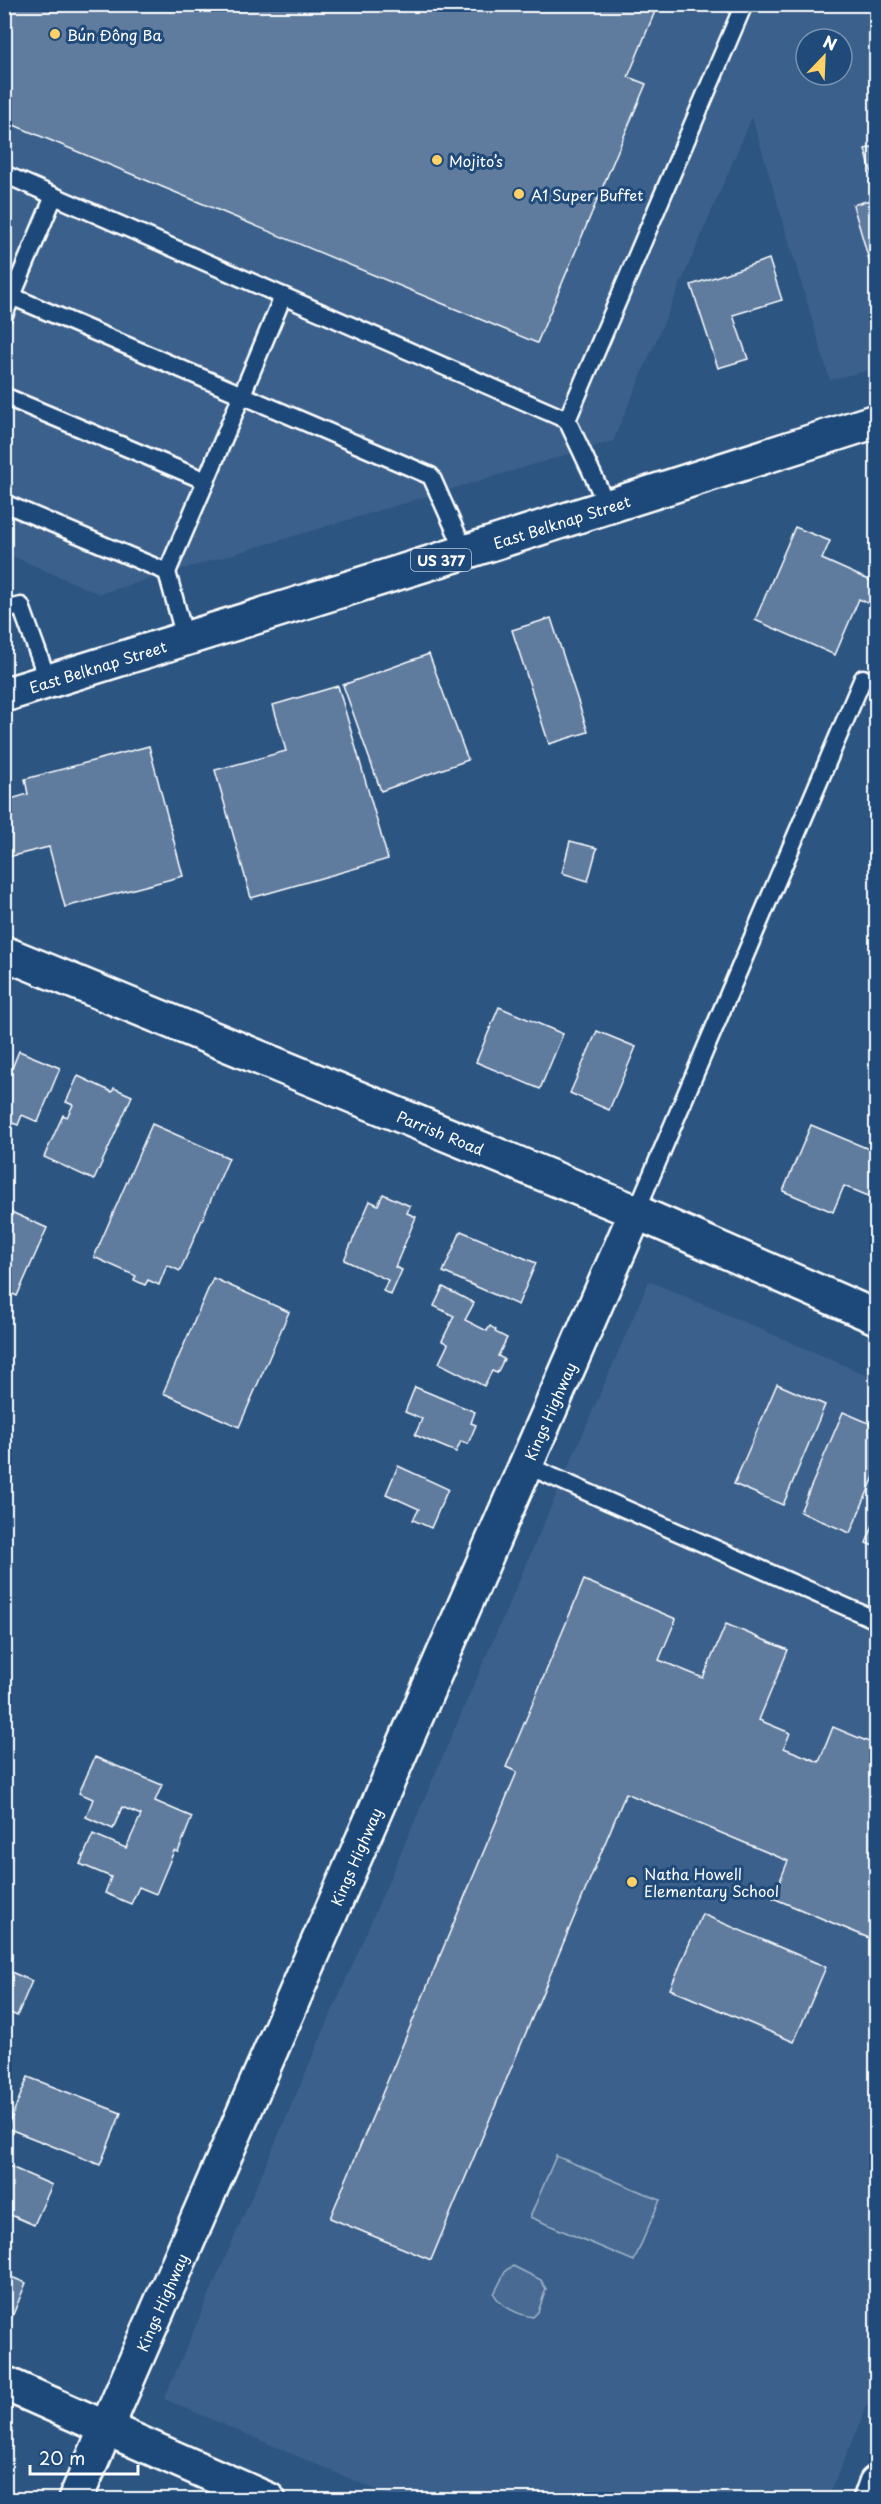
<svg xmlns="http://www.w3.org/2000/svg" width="881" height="2504" font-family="'Playpen Sans',sans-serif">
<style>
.built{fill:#3b618b;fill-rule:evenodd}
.green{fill:#486b92;stroke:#a4b5c8;stroke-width:1.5}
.building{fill:#5e7c9f;stroke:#fff;stroke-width:1.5}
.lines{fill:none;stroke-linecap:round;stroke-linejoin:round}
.service-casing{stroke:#fff;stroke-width:21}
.minor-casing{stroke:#fff;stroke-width:38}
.primary-casing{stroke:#fff;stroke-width:38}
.service{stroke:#1f4a7a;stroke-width:16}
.minor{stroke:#1f4a7a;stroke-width:33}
.primary{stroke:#1f4a7a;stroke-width:33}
.poi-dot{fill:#ffd166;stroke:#1f4a7a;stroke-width:2}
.labels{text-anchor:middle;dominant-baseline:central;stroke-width:6;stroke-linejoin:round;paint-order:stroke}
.shield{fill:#1f4a7a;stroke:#bcc9d7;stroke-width:1.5}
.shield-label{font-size:14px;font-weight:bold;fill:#fff}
.poi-label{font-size:15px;fill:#fff;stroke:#1f4a7a;text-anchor:start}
.street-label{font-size:15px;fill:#fff;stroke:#1f4a7a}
</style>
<rect width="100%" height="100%" fill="#2c5582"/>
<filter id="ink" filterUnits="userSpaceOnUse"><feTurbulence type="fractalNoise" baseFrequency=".0167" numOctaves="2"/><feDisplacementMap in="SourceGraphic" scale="12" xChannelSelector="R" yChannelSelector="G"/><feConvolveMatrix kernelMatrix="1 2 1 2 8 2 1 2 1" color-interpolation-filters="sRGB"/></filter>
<g filter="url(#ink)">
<g class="built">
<path d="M5,5H876V368L830,380L752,117L613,441L99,594L5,553ZM806,39H842V75H806Z"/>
<polygon points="649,1281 876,1379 876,2385 827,2499 397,2499 164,2399"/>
</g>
<g class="green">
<polygon points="556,2156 660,2200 634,2261 530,2217"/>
<path d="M513,2266L541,2280L546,2289L538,2312L533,2317C519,2315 501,2307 494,2294L506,2270Z"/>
</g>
<g class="building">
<polygon points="4,4 658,4 628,77 646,84 537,343 4,121"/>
<polygon points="876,146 876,189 865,149"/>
<polygon points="876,198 876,284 853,205"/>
<polygon points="769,259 782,300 733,315 748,359 718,368 691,285"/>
<polygon points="795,527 830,541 822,559 871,581 876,567 876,607 859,599 835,655 755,620"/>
<polygon points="551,618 588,732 549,744 512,630"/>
<polygon points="429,654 468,760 381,791 343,685"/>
<polygon points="338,686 388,859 251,898 215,770 286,751 273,705"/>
<polygon points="149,746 183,876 65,907 49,847 4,858 4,801 28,794 25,779"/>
<polygon points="570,841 597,848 588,881 562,873"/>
<polygon points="499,1007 563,1034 540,1089 476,1062"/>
<polygon points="597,1031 636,1047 609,1110 570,1093"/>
<polygon points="19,1051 60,1068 38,1122 22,1115 18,1125 4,1120 8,1109 4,1108 4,1088"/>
<polygon points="78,1076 112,1092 114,1088 132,1096 94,1180 44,1157 63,1115 67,1117 73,1105 66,1102"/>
<polygon points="152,1124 229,1158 180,1271 167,1265 159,1285 148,1280 145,1285 134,1280 136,1276 94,1257"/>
<polygon points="811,1125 876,1152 876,1184 871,1197 844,1186 833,1212 783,1191"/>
<polygon points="383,1194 410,1206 407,1213 416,1217 395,1267 402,1270 391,1295 383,1291 388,1280 344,1260 370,1201 378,1205"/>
<polygon points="9,1211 47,1228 17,1296 4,1290 4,1221"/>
<polygon points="461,1231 536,1263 518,1305 443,1272"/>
<polygon points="213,1278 289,1312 239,1427 163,1393"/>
<polygon points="443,1287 474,1303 465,1320 487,1331 490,1326 496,1330 495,1332 507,1338 498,1356 504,1359 497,1373 492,1371 484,1386 439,1363 448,1344 442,1341 454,1316 434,1306"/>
<polygon points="777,1384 825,1405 783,1505 734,1484"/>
<polygon points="415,1387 475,1412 471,1423 476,1425 468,1444 461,1441 456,1452 415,1435 422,1419 405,1412"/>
<polygon points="843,1412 876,1426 876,1472 850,1533 800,1512"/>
<polygon points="398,1466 448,1489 431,1528 413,1520 419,1509 386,1494"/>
<polygon points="876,1518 876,1547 866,1543"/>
<polygon points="584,1580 676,1619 659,1660 703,1678 726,1624 788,1650 759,1720 790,1733 784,1748 819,1762 833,1727 876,1745 876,1941 773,1898 788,1861 626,1793 431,2260 330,2218 517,1772 506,1767"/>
<polygon points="95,1757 162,1785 155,1801 192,1817 178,1852 174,1851 156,1894 139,1887 131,1904 105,1893 111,1877 80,1864 93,1834 126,1848 141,1815 122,1807 113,1829 86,1817 93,1799 79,1793"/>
<polygon points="702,1914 826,1967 794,2042 670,1989"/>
<polygon points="4,1969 32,1981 17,2016 4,2010"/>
<polygon points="28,2077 121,2113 100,2165 7,2128"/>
<polygon points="4,2164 52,2185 34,2225 4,2212"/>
<polygon points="4,2274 26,2283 7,2329 4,2328"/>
</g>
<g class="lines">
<defs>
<g id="service">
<polyline points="4,174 567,420 607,505"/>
<polyline points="4,293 431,476 465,552"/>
<polyline points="4,315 54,196"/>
<polyline points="4,396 206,481 167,572"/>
<polyline points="567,420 744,4"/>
<polyline points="206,481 283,296"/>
<polyline points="4,503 167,572 185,638"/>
<polyline points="4,610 21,606 48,681"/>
<polyline points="636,1212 863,678"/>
<polyline points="526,1465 876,1620"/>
</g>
<g id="minor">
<path id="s1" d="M4,953L636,1212L876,1317"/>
<polyline points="4,2383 269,2500"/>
<path id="s2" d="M75,2500L636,1212"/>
<polyline points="870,2500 876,2483"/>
</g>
<g id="primary">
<path id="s3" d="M4,695L465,552L876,421"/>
</g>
</defs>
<use href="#service" class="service-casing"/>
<use href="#minor" class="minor-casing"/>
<use href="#primary" class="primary-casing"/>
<use href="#service" class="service"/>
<use href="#minor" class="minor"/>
<use href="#primary" class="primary"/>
</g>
</g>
<g class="poi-dot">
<circle cx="55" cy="34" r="6"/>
<circle cx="437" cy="160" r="6"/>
<circle cx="519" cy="194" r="6"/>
<circle cx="632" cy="1882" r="6"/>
</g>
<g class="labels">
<rect class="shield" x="411" y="549" width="60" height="22" rx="4.5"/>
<g class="shield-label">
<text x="441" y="560">US 377</text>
</g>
<g class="poi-label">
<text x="67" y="34">Bún Đông Ba</text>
<text x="449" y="160">Mojito’s</text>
<text x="531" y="194">A1 Super Buffet</text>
<text x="644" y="1873">Natha Howell<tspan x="644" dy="17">Elementary School</tspan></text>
</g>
<g class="street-label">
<text stroke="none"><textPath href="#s3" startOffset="584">East Belknap Street</textPath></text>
<text stroke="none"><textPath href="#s3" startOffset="98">East Belknap Street</textPath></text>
<text stroke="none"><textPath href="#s1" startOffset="472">Parrish Road</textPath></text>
<text stroke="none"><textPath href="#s2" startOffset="1188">Kings Highway</textPath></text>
<text stroke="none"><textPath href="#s2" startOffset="702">Kings Highway</textPath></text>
<text stroke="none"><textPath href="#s2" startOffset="216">Kings Highway</textPath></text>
</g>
</g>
<rect width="881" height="2504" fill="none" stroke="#1f4a7a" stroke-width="24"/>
<rect x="12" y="12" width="857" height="2480" fill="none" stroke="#fff" stroke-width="2" filter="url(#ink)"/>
<g transform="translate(824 57) rotate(23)"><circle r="28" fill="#1f4a7a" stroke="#7992af" stroke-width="1.5"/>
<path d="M0-4.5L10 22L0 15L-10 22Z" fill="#ffd166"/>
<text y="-9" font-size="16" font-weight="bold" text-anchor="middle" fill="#ffffff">N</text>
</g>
<path d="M30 2465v9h108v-9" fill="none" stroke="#ffffff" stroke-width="3"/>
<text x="39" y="2465" font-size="18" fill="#ffffff" stroke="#1f4a7a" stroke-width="4.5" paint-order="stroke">20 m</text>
</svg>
